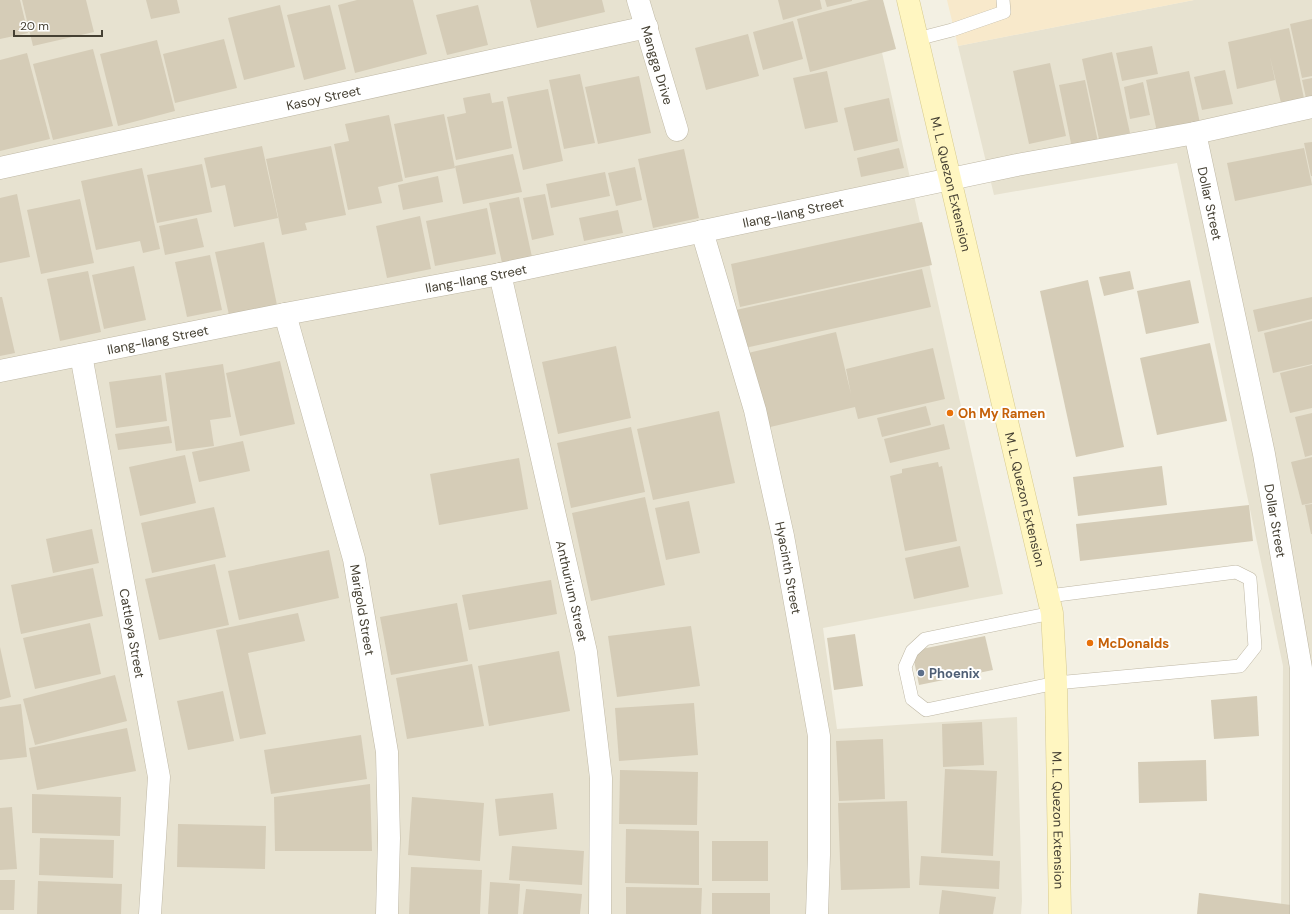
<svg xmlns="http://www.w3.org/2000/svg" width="1312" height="914" font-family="'DM Sans',sans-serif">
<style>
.residential{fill:#e7e2d0}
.commercial{fill:#f8e9cb}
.building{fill:#d5ccb7}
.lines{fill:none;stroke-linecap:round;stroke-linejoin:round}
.lane-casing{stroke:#bfb8a5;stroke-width:14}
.street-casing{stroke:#bfb8a5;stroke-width:23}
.secondary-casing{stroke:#d7ca8e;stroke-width:23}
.lane{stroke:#fff;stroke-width:13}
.street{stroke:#fff;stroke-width:22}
.secondary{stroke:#fff6c1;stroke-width:22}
.food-dot{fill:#e8710a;stroke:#fff;stroke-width:1.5}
.service-dot{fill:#5c6f8a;stroke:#fff;stroke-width:1.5}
.labels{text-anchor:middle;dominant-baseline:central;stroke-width:4;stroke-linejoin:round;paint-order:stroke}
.street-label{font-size:13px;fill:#454033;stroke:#fff}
.food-label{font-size:13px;font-weight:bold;fill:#c56008;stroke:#fff;text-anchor:start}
.service-label{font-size:13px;font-weight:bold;fill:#4e5e75;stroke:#fff;text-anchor:start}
</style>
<rect width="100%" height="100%" fill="#f3f0e3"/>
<g class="residential">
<polygon points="0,0 868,0 881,48 1003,594 823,628 837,729 1017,717 1022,901 1021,914 0,914"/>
<polygon points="1194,0 1312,0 1312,914 1281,914 1283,666 1177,163 994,195 958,46"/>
</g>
<polygon class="commercial" points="947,0 1194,0 958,46"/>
<g class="building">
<polygon points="0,0 20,0 28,33 0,39"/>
<polygon points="22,0 86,0 94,32 33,46"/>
<polygon points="146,0 177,0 180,13 151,19"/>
<polygon points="357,0 413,0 427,54 355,73 338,5"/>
<polygon points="530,0 602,0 605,12 537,28"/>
<polygon points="778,0 820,0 822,9 783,20"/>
<polygon points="825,0 852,0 852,1 827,7"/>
<polygon points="869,0 883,0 896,49 810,72 797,19"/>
<polygon points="280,5 295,67 244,80 228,18"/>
<polygon points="330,5 346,69 304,80 287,15"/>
<polygon points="478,5 488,45 447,55 436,15"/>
<polygon points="1312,19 1312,76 1302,78 1290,24"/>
<polygon points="793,21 803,59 763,70 753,32"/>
<polygon points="1289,28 1305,103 1282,107 1270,57 1275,80 1237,89 1228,42"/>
<polygon points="748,34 759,76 706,90 695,48"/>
<polygon points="224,39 237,88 175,103 163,54"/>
<polygon points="157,40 175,111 118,126 100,54"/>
<polygon points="1152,46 1158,74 1122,81 1116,53"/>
<polygon points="93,49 113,126 53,140 33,64"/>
<polygon points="1112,52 1130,133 1099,139 1082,59"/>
<polygon points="27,53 50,139 0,151 0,60"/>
<polygon points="1050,63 1066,136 1029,144 1013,71"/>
<polygon points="1225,70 1233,104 1202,110 1194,77"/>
<polygon points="827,71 838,122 805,129 793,78"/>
<polygon points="1189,71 1200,123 1157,132 1146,80"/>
<polygon points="580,74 595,143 564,149 549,80"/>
<polygon points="639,76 651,133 598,144 585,87"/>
<polygon points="1312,78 1312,107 1308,107 1302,80"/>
<polygon points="1085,80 1098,142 1072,148 1059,85"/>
<polygon points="1143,82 1150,115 1130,119 1124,87"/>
<polygon points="548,89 563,161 523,170 507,97"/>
<polygon points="490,93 492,103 503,101 512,148 456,160 447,117 466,113 463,98"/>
<polygon points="889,98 898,141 854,151 844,108"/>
<polygon points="444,114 455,168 405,178 394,124"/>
<polygon points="389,115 403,181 378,187 382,203 348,210 334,144 349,141 345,124"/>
<polygon points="1312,142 1312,176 1311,176 1304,143"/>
<polygon points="262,146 278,218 234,227 225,185 211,188 204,158"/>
<polygon points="331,146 346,215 305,223 307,230 282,235 266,159"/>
<polygon points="899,148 904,168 861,177 857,158"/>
<polygon points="1304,148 1312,185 1235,201 1227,163"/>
<polygon points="684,149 699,218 653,228 638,159"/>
<polygon points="513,154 522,192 463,204 455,166"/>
<polygon points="202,164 212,212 157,223 147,175"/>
<polygon points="635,167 642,200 616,206 608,173"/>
<polygon points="142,168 160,249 143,253 140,241 96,250 81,181"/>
<polygon points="605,172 610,196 551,208 546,184"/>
<polygon points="438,176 443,202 403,210 398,185"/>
<polygon points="17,194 30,257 0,263 0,198"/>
<polygon points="545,194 554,235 532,240 523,198"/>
<polygon points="519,197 532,257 502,263 489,203"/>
<polygon points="80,199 94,263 41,274 27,210"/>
<polygon points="487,208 496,254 435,266 426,221"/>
<polygon points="618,210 623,233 584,241 579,218"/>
<polygon points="420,216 431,269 387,278 376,226"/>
<polygon points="197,218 204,247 165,255 159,226"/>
<polygon points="922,222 932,265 740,307 731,264"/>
<polygon points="264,242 277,305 229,315 215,252"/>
<polygon points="210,255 222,310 187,317 175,262"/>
<polygon points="134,266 146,320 104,329 92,275"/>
<polygon points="922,269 931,307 745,348 736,310"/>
<polygon points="88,271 101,332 60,341 47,279"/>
<polygon points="1130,271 1134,289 1104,296 1099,277"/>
<polygon points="1088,280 1124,447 1076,457 1040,291"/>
<polygon points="1190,280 1199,323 1146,334 1137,291"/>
<polygon points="0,297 2,297 15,353 0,356"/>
<polygon points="1312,297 1312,319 1258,332 1253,310"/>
<polygon points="1312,321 1312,364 1273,373 1264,333"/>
<polygon points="836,332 851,394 846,369 933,348 945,399 858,419 855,407 766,428 748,353"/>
<polygon points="1210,343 1227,421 1157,435 1140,358"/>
<polygon points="616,346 631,418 558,434 542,362"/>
<polygon points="280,361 295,424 240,436 226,373"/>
<polygon points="223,364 231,417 210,420 214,446 176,451 165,373"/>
<polygon points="1312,365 1312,408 1290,413 1280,373"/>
<polygon points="161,375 167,421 116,428 109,382"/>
<polygon points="926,406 931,425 882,437 877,418"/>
<polygon points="719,411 735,483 653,500 637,429"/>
<polygon points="1312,413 1312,455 1305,457 1295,417"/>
<polygon points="944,424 950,449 890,463 884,439"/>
<polygon points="169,426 172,443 118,450 115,434"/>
<polygon points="631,427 645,492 571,508 557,443"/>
<polygon points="243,441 250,471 199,482 192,452"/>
<polygon points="185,455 196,503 140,516 129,467"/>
<polygon points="1312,457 1312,503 1302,505 1291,462"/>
<polygon points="519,458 528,509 439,525 430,474"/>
<polygon points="938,462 939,467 942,466 957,541 905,551 890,476 902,473 902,469"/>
<polygon points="1162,466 1167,505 1078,516 1073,477"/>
<polygon points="645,497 665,585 591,601 572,513"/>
<polygon points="689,501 700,553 666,560 655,508"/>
<polygon points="1312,504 1312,534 1311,534 1305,505"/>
<polygon points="1249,505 1253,541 1080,561 1076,524"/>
<polygon points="214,507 226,557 152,573 141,523"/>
<polygon points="92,529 99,563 53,573 46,539"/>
<polygon points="960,546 969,587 914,599 905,558"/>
<polygon points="329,550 339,598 239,620 228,571"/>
<polygon points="215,564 229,625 159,640 145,579"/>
<polygon points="93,568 103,616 21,634 11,585"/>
<polygon points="551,580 557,614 469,630 462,595"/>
<polygon points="457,603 468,661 391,675 380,617"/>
<polygon points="298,613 305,641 248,653 266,734 240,739 216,630"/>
<polygon points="90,623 101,674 35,689 23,638"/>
<polygon points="691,626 700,686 617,697 608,636"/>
<polygon points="855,634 863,686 834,690 827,638"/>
<polygon points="985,636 993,670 919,685 912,651"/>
<polygon points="0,647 11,697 0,700"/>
<polygon points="559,651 570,711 489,726 478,666"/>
<polygon points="472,664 484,726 407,739 396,678"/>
<polygon points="115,675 127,721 35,745 23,699"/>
<polygon points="223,691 234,741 188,750 177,701"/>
<polygon points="1257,696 1259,736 1214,739 1211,700"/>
<polygon points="694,703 698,755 619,761 615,708"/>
<polygon points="21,704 27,757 0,760 0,707"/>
<polygon points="982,722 984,765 943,767 942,724"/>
<polygon points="127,728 136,771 37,790 29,748"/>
<polygon points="361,735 367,779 271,794 264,750"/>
<polygon points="883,739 885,799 839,801 836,741"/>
<polygon points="1206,760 1207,801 1139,803 1138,762"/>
<polygon points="945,769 997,771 993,856 941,853"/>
<polygon points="620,770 698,772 697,825 619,824"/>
<polygon points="370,784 372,851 275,851 274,797"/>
<polygon points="553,793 557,829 499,836 495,799"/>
<polygon points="32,794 121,797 120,836 32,833"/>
<polygon points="412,797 484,803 480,861 408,855"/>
<polygon points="907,801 910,888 841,890 838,803"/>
<polygon points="12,807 17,869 0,870 0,808"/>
<polygon points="178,824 266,826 265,869 177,867"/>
<polygon points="626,829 699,831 699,885 625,883"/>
<polygon points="40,838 114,840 113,878 39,875"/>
<rect x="712" y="841" width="56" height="40"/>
<polygon points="512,846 584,851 582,885 509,880"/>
<polygon points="921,856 1000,861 999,889 919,885"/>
<polygon points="411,867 482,870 480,914 409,914"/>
<polygon points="0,880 15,880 14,910 0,910"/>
<polygon points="38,881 122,884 121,914 37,914"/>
<polygon points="490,882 520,884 518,914 488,914"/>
<polygon points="626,887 702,888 701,914 626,914"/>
<polygon points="526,889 582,894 580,914 523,914"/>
<polygon points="942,890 996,897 993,914 939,914"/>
<rect x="712" y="893" width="58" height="21"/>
<polygon points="1199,893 1291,905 1290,914 1197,914"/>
</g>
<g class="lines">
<defs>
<g id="lane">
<polyline points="917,39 952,30 1004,12 1003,0"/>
<polyline points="1049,596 1236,572 1250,579 1255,647 1240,666 1056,683 926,710 912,699 905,667 912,651 925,639 1052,613"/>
</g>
<g id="street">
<path id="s1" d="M638,0L677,130"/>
<path id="s2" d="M1195,133L1264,454L1301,668V914"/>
<path id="s3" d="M0,168L647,27"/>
<path id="s4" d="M702,231L755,410L783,536L819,736V855L817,914"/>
<path id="s5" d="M500,274L586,652L601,778L600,914"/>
<path id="s6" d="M285,314L354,559L387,752L389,838L387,914"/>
<path id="s7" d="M81,355L159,777L150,914"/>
<path id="s8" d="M0,371L285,314L500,274L1017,165L1195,133L1312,107"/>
</g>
<g id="secondary">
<path id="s9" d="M908,0L1052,613L1056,683L1060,914"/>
</g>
</defs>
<use href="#lane" class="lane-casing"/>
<use href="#street" class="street-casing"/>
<use href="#secondary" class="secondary-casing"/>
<use href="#lane" class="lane"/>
<use href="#street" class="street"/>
<use href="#secondary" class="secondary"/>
</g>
<g class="food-dot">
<circle cx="950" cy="413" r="4"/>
<circle cx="1090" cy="643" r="4"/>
</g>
<circle class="service-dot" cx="921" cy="673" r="4"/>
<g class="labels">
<g class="street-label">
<text stroke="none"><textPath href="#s1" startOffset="68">Mangga Drive</textPath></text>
<text stroke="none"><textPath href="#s3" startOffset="331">Kasoy Street</textPath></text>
<text stroke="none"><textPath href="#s9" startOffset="189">M. L. Quezon Extension</textPath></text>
<text stroke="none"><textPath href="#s2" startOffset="72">Dollar Street</textPath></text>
<text stroke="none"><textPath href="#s8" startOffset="809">Ilang-Ilang Street</textPath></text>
<text stroke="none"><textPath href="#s8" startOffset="485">Ilang-Ilang Street</textPath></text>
<text stroke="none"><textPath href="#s8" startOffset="161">Ilang-Ilang Street</textPath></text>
<text stroke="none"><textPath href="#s9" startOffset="513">M. L. Quezon Extension</textPath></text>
<text stroke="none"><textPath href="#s2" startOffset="396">Dollar Street</textPath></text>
<text stroke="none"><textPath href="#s4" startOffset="348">Hyacinth Street</textPath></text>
<text stroke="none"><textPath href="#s5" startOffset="325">Anthurium Street</textPath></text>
<text stroke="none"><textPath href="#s6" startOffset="306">Marigold Street</textPath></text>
<text stroke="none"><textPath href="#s7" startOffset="283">Cattleya Street</textPath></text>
<text stroke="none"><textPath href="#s9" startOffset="837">M. L. Quezon Extension</textPath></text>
</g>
<g class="food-label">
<text x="958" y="413">Oh My Ramen</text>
<text x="1098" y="643">McDonalds</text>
</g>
<g class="service-label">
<text x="929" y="673">Phoenix</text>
</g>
</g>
<path d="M14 30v6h88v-6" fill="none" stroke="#454033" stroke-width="2"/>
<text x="20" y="30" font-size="12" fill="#454033" stroke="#ffffff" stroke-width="3" paint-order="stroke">20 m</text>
</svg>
